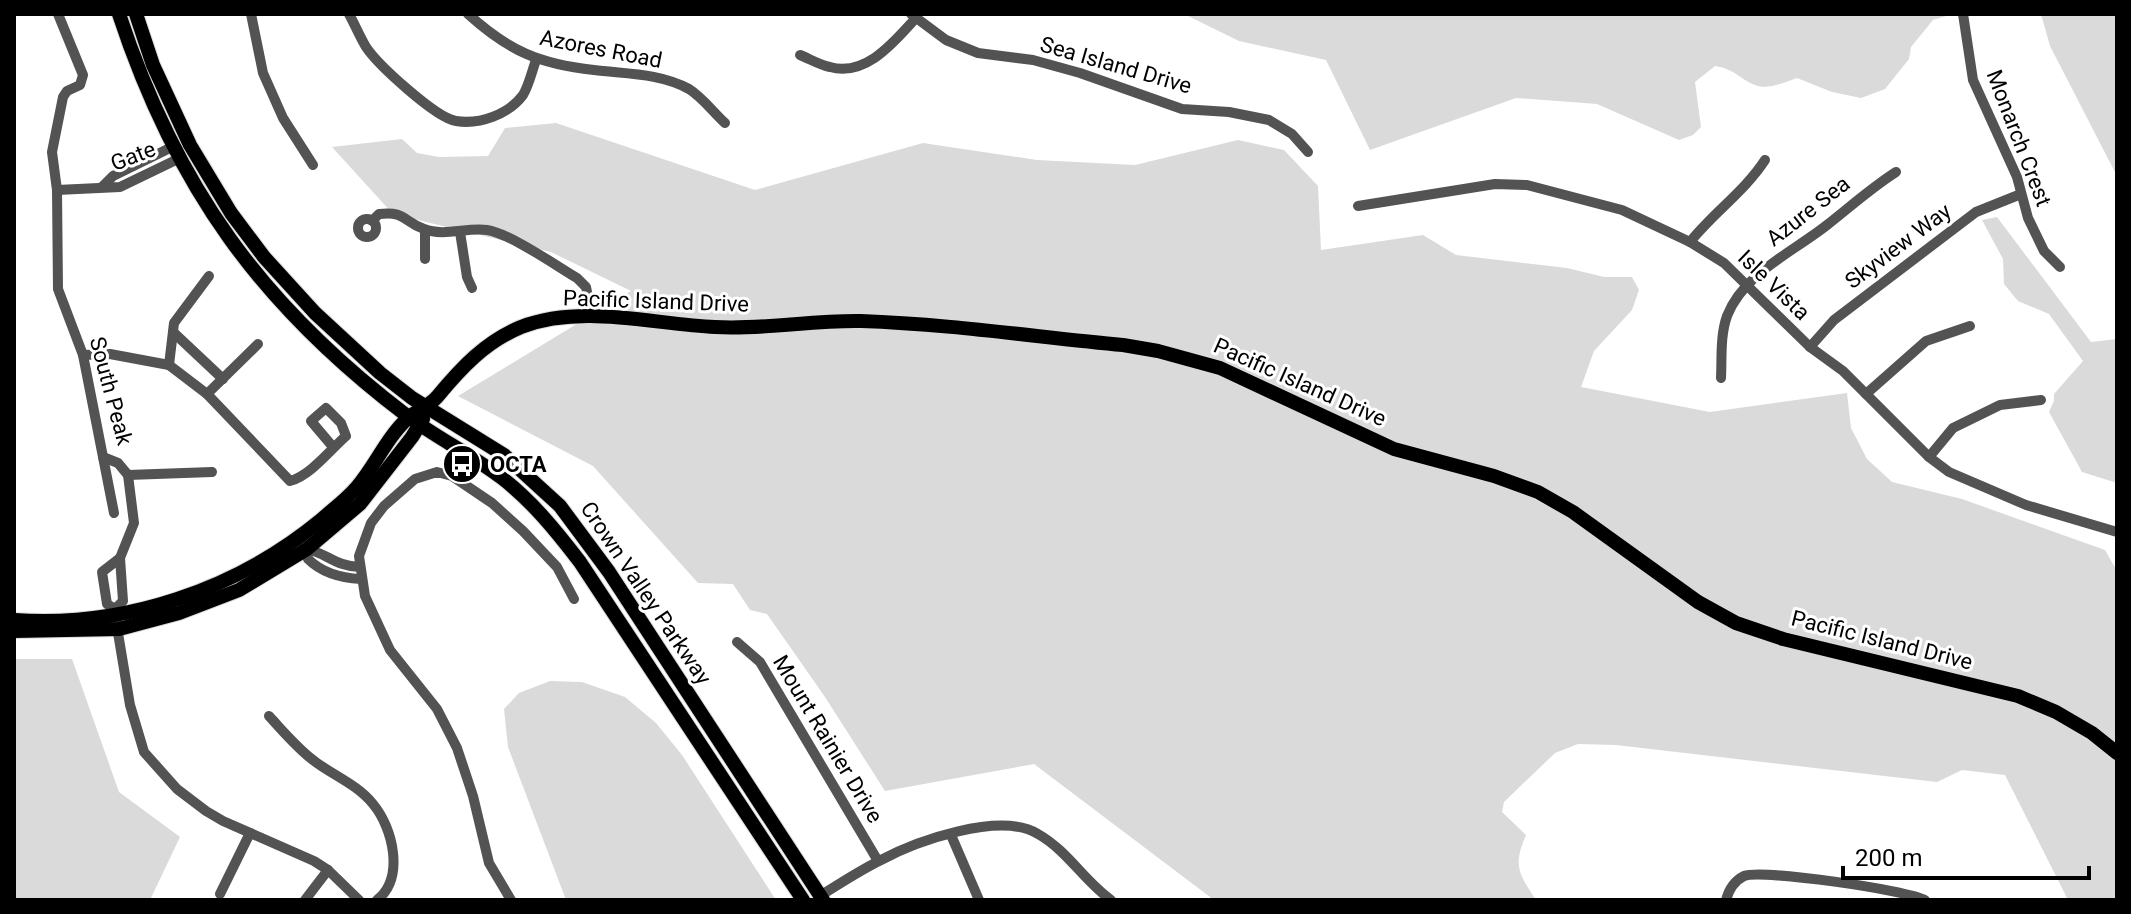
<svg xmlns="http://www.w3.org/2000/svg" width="2131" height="914" font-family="Roboto,sans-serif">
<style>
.green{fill:#dadada}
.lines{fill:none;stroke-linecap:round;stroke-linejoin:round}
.major-casing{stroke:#dbdbdb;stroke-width:16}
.minor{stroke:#535353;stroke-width:10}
.major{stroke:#000;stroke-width:14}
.labels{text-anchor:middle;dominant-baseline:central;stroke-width:6;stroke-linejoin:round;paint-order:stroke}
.street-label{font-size:22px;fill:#000;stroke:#fff}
.poi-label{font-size:22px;font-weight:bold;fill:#000;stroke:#fff;text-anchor:start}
</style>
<rect width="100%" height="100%" fill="#fff"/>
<g class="green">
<path d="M1184,14H1953L1933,20L1911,47L1909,59L1885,89L1861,98L1832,92L1797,78C1786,82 1770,89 1758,86C1741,81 1736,69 1715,66L1695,82L1701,127L1693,135L1679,140L1597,104L1516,98L1370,150L1326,60L1239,41Z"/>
<polygon points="2041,14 2117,14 2117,176 2050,46"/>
<path d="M556,123L755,190L923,143L1037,160L1135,165L1238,140L1284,150L1318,186L1321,250L1423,235L1456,255L1567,268L1604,277H1632L1639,290L1632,310L1594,351L1581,387L1710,412L1847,393L1851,428L1867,459L1892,482L1962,499L2105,550L2117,571V900H2068L2005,775L1962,770L1937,782L1616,745L1578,744L1555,753L1504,802L1502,812L1526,835C1513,865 1518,873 1536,900H1214L1034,764L885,791L825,697L767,614L750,610L733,584L698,583L593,466L458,396L631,291L551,252L393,214L332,147L402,139L417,153L439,157L488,156L505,128Z"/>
<polygon points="1997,217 2091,342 2117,339 2117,483 2082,472 2049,412 2054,401 2054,394 2083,361 2049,314 2018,301 2004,284 2003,259 1982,220"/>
<polygon points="14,659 72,659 119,792 180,837 150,900 14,900"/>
<polygon points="550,681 582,682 625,697 656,723 682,755 776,900 566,900 508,747 504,709 519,693"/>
</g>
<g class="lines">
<defs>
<g id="major">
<path d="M119,14C176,187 261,305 406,415C437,438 472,455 502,478C532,501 557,532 580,562L803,900"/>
<polyline points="136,14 153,65 190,145 231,213 264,257 315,313 380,373 412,398 504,455 560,506 609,572 823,900"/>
<path d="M14,620C124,628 236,590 321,520C333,509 346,500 357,487C375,466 387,437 408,418C417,410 428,407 437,397C461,368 485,342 521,327C581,304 652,324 715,327C764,330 812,320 861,321C949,324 1037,337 1123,345L1158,351L1220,368L1394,449L1494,476L1538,492L1573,512L1698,602L1736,623L1783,639L2018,696L2056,712L2092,733L2117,753"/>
<polyline points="14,631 119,629 179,613 239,590 307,549 360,504 412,437 423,419"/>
</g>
</defs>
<use href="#major" class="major-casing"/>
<g class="minor">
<polyline points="58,14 83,75 80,85 67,91 63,97 52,152 57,190 58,289 83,355 114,513"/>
<polyline points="251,14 263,73 283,118 313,165"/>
<path d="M349,14C355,25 360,37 366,47C378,65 436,118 456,121C480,125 509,114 523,95C529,85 532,71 536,60"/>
<path d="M468,14C509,51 539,64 594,70C626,74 660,73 689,89C702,97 714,113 725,123"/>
<polyline points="911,14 946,40 978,53 1033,60 1080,73 1182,109 1229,112 1269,120 1292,134 1308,152"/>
<polyline points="1963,14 1973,80 2017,177 2028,218 2044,251 2060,267"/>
<path d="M800,55C810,59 820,65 830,67C866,77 894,42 915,19"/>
<polyline points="102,187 113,176 172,147"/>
<polyline points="57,190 120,187 178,159"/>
<polyline points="1358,206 1495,184 1527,185 1622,210 1690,242 1724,263 1810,347 1843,371 1929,457 1949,472 2026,505 2117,532"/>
<circle cx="367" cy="228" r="9"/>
<path d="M372,221L379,214C406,211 402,221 424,229C444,237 467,227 487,230C511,234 555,265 577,278L586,287L592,316"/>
<polyline points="460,232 467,277 472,288"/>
<path d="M1690,242C1714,212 1744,192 1765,160"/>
<polyline points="425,259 425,230"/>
<polyline points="173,332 223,379"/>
<polyline points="1810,347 1834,320 1976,212 2021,194"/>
<path d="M83,355L110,354L169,365L207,394L290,481C310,476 330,450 346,436L341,423L326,408L311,421L333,447"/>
<polyline points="169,365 174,323 209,276"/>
<path d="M1721,378C1722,358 1720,336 1727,316C1744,273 1793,252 1827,225C1850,207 1871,188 1896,172"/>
<polyline points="207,394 258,344"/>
<polyline points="1866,394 1926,341 1970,326"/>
<polyline points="103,457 118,463 128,475 134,523 120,558 123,601 115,609 115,615 130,705 144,752 177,789 206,811 223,821 314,861 328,870 359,900"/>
<polyline points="1929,457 1953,428 2000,405 2041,400"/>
<polyline points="128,475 212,472"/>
<path d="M303,544L307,549L308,559C322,573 341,578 361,579"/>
<path d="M307,549C328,554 335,566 360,567"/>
<polyline points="115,609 107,604 102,572 120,558"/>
<polyline points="737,642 760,662 878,861"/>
<path d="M269,716C283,731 296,747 313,760C332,775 357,784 373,804C393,828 405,878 377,900"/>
<polyline points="951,835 979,900"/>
<polyline points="220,894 250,833"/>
<path d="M820,896C839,884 859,871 879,861C916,841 1000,811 1038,834C1068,851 1084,881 1111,900"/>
<polyline points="305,900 328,870"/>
<polyline points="511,900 489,863 473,796 457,748 437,709 390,650 365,596 359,556 371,523 384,506 415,479 437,472 452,476 492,503 523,531 557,567 574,599"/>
<path d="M1726,900C1729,889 1734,881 1744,876C1762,869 1907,890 1925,900"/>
</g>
<use href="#major" class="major"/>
</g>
<defs>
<symbol id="bus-disc" viewBox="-11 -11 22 22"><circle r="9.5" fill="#000" stroke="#fff"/><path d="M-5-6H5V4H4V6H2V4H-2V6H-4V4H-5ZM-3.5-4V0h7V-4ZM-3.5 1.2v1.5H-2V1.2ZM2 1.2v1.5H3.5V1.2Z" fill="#fff"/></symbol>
</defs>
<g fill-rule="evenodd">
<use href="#bus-disc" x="440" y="442" width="44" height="44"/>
</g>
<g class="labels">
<g class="street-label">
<text transform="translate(601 49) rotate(11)">Azores Road</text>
<text transform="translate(1116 65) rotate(16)">Sea Island Drive</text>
<text transform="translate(2019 138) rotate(69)">Monarch Crest</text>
<text transform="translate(133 156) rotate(-21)">Gate</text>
<text transform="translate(1808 211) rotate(-38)">Azure Sea</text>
<text transform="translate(1898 246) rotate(-37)">Skyview Way</text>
<text transform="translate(1774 285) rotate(44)">Isle Vista</text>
<text transform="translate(656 301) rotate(2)">Pacific Island Drive</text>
<text transform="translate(1300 382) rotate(24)">Pacific Island Drive</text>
<text transform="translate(111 391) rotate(75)">South Peak</text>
<text transform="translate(646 593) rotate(56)">Crown Valley Parkway</text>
<text transform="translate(1882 640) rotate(14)">Pacific Island Drive</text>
<text transform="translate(828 739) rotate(59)">Mount Rainier Drive</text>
</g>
<g class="poi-label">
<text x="490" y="464">OCTA</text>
</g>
</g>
<rect width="2131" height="914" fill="none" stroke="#000000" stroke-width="32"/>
<path d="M1843 866v12h246v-12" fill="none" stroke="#000000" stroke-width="4"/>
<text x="1855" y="866" font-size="24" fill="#000000" stroke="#ffffff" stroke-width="6" paint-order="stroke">200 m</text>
</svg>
